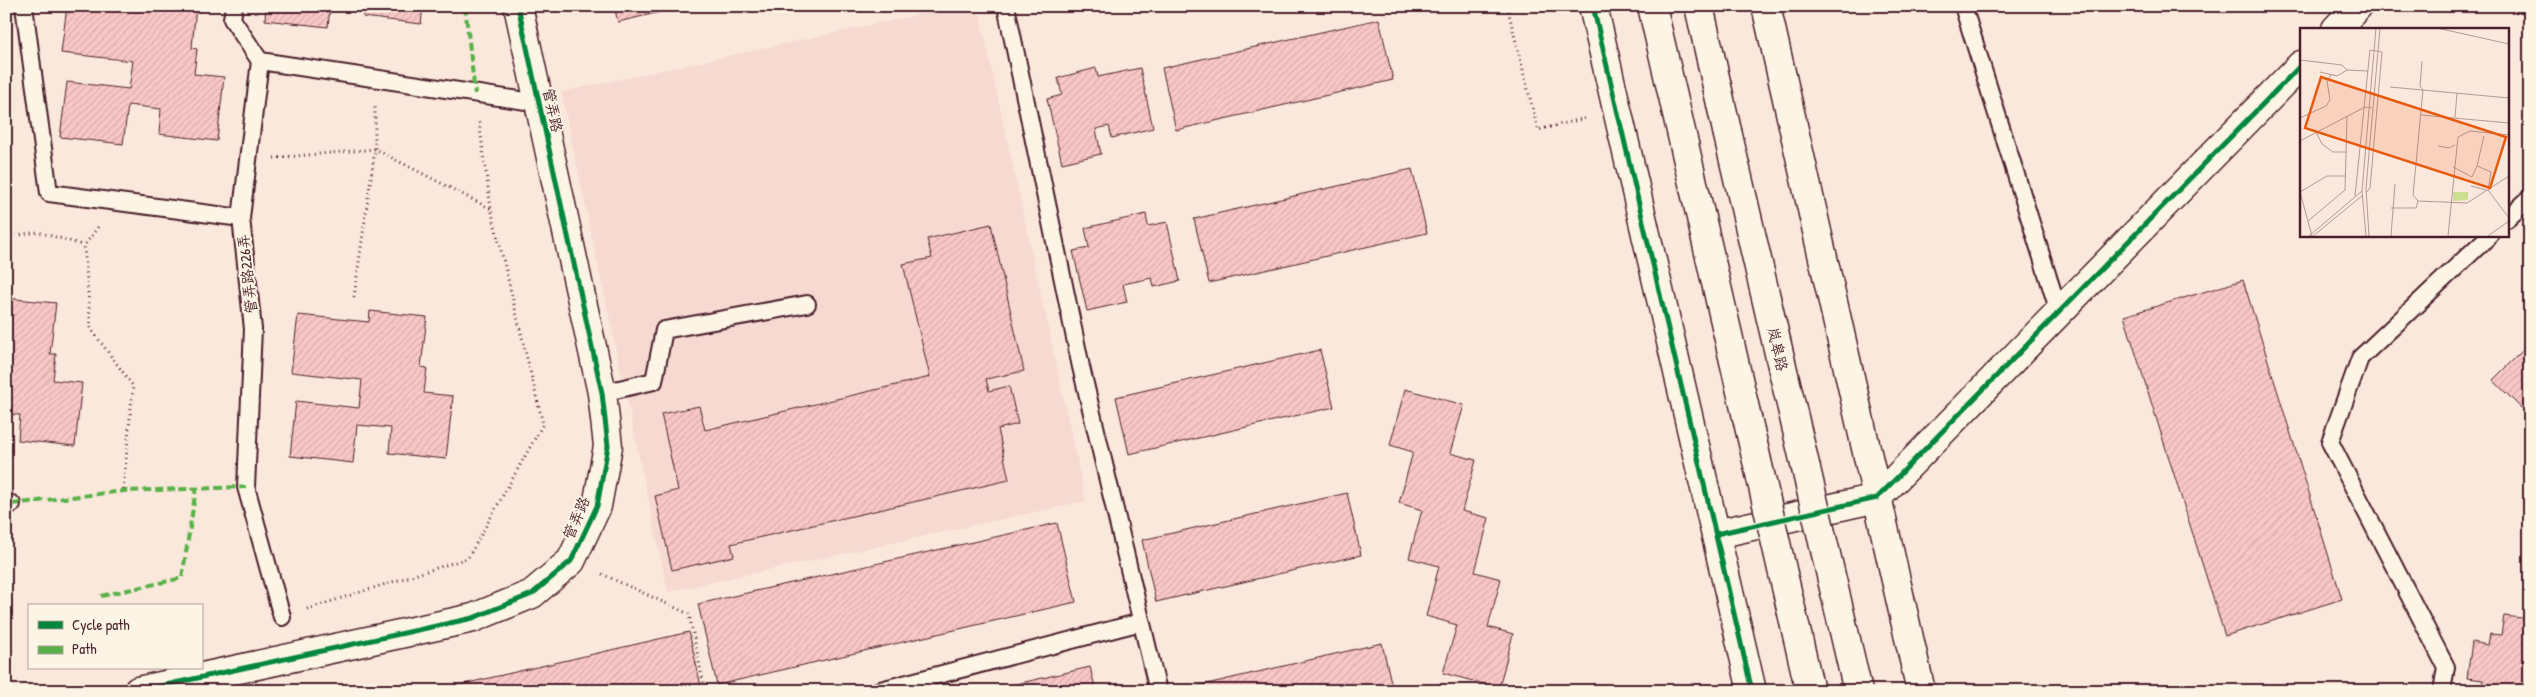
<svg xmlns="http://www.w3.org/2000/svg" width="2536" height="697" font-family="'Patrick Hand','LXGW WenKai TC',sans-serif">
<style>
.built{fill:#f6dad2}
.building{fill:url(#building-hatch);stroke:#4a1f2b}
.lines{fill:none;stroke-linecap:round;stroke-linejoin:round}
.lane-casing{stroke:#4a1f2b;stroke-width:20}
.street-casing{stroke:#4a1f2b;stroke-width:31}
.secondary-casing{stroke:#4a1f2b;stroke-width:31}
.path{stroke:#4a1f2b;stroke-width:3;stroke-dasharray:1 4;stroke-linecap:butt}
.lane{stroke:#fcf5e5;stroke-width:16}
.street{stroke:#fcf5e5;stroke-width:28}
.secondary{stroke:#fcf5e5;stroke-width:28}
.secondary-bridge-casing{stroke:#4a1f2b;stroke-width:31;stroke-linecap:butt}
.secondary-bridge{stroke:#fcf5e5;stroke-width:28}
.quiet{stroke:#57b146;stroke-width:4;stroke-dasharray:8 4;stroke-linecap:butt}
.cycleway-casing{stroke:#fcf5e5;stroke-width:8}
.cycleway{stroke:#00873e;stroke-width:5}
.labels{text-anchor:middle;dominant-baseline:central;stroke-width:4;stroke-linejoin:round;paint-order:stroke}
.street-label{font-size:15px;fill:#4a1f2b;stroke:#fcf5e5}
.inset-road{fill:none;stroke:#b49895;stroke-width:1}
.view{fill:#e8590c;fill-opacity:0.15;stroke:#e8590c;stroke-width:2.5}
.inset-edge{fill:none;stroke:#4a1f2b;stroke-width:2.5}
</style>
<defs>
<pattern id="building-hatch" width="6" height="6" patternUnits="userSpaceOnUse" patternTransform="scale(1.25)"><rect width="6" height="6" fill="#f9c8c6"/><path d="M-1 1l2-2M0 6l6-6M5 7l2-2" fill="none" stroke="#d7abaa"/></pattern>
</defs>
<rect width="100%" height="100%" fill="#fbe8dc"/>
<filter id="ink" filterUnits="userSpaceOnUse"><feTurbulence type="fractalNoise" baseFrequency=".02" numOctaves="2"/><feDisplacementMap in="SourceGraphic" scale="10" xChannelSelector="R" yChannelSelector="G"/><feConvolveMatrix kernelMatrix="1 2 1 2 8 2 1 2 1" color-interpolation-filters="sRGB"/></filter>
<g filter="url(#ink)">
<polygon class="built" points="958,6 978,6 1086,501 668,592 561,92"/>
<g class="building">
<polygon points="67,6 196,6 192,48 197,49 194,74 224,77 217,141 159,134 161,109 128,105 123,144 60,137 67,82 129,89 133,61 61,53"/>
<polygon points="266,6 330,6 328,27 265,20"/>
<polygon points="364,6 423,6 421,24 363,17"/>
<polygon points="614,6 686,6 618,22"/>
<polygon points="1379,19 1393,80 1176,130 1162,68"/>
<polygon points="1096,68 1098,77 1140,68 1153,128 1112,138 1109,126 1096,129 1101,154 1062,163 1047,99 1062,95 1058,78"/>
<polygon points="1412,169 1427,233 1209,283 1194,219"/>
<polygon points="1146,214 1148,226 1167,222 1180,281 1154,287 1152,278 1123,284 1127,302 1087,311 1073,251 1089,248 1085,228"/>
<polygon points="991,224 1024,371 986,379 989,391 1009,386 1018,424 998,429 1009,480 731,544 734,556 672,570 655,496 678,490 661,414 699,406 705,430 930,377 903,264 932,258 927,239"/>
<polygon points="2243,280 2342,599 2225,636 2124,316"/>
<polygon points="6,298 56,303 50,354 56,354 53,380 82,383 75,446 18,440 20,415 6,414"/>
<polygon points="370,311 427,317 421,367 427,368 424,393 453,396 446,459 389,453 391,428 357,425 353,463 290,456 296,401 359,408 362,380 291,372 298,315 369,322"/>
<polygon points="2530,343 2530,401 2521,408 2493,380"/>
<polygon points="1320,350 1334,407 1129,454 1116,397"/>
<polygon points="1405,389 1464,405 1450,453 1476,460 1462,511 1489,518 1475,572 1501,579 1488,627 1513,634 1499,688 1443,673 1457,625 1426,616 1439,566 1409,558 1422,510 1399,503 1413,452 1390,445"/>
<polygon points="1347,493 1361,555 1156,602 1142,540"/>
<polygon points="1057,523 1076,602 717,685 698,604"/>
<polygon points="2504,616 2530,619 2530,691 2481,691 2483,680 2467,678 2472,642 2488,645 2490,634 2501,635"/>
<polygon points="689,632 702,691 433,691"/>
<polygon points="1382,643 1393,691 1181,691 1181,690"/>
<polygon points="1090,667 1096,691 986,691"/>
</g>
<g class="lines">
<defs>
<g id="lane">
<polyline points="24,6 49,193 241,218 253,329 246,487 282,617"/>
<polyline points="234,6 232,19 260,61"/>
<polyline points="1006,6 1081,367 1158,691"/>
<polyline points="1963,6 2059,312"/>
<polyline points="241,218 260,61 539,103"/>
<polyline points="2507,219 2530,198"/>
<polyline points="602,393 654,381 664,330 807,304"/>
<polyline points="6,504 12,504"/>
<polyline points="877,691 1141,622"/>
<polyline points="2442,691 2446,667 2330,442 2360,358 2490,235"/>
</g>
<g id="street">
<polyline points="1593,6 1752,691"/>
<polyline points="1766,6 1921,691"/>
<polyline points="2336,29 2358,6"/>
<polyline points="1716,534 1877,498 2301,65"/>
<polyline points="138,691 473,618 532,594 571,561 597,506 608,446 602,393 518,6"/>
</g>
<g id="secondary">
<polyline points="1652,6 1684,144"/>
<polyline points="1699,6 1727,131"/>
</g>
</defs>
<use href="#lane" class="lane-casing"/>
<use href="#street" class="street-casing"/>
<use href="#secondary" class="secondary-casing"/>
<g class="path">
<polyline points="1507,6 1538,130 1586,118"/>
<polyline points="274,158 375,149 491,209"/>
<polyline points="98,227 84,246 91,329 133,386 123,491"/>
<polyline points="6,237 38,232 83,245"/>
<polyline points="354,297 375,149 375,106"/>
<polyline points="602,574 689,614 705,691"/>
<polyline points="307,609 468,558 543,424 491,209 479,121"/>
</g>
<use href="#lane" class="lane"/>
<use href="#street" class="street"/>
<use href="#secondary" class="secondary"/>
<defs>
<g id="secondary-bridge">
<polyline points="1727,131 1858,691"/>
<polyline points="1684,144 1810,691"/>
</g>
</defs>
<use href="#secondary-bridge" class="secondary-bridge-casing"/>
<use href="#secondary-bridge" class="secondary-bridge"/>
<g class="quiet">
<polyline points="465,6 475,94"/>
<polyline points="12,504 123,491 246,487"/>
<polyline points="101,596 182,578 196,489"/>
</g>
<defs>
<g id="cycleway">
<polyline points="1593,6 1752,691"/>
<polyline points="1716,534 1877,498 2301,65"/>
<polyline points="138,691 473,618 532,594 571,561 597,506 608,446 602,393 518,6"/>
</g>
</defs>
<use href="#cycleway" class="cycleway-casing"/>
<use href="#cycleway" class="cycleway"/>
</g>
</g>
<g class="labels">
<g class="street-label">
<text transform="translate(553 110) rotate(78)">管弄路</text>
<text transform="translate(247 274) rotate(-96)">管弄路226弄</text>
<text transform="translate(1778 349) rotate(77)">岚皋路</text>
<text transform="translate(576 518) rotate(-67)">管弄路</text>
</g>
</g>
<g transform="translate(2300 28)">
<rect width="209" height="209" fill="#fbe8dc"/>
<path d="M153,164H168V172L153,173Z" fill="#ccde92"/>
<path class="inset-road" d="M137,0L209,16M0,32L42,37L47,42M20,44L37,48L47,42L68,43M90,59L209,70M121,87L209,95M155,89L157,65M0,90L26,78L30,72L27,53L31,47M16,104L22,116L33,124H47M184,108L177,138L191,144L188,162L209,190M0,113L65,79L72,80M138,118L149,120L155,117M153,139L172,149L177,138M171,158L186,162M0,164L27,148H46M0,164L12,208M55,168L70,22L82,24L70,160L67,164M118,173L113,167L123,62L120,58L122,33M91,180H116L118,173L167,175L209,148M8,193L45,162L47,88M9,208L62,163M13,208L63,167M66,208L62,163L76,0M69,208L66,160L80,0M91,208L95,156M148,208L158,109L170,103L209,107M188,208L209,193"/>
<path class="view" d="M21,49L206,109L190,160L5,100Z"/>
<rect width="209" height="209" class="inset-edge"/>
</g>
<rect width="2536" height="697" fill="none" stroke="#fcf5e5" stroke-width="25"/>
<rect x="12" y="12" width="2511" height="672" fill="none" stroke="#4a1f2b" stroke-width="2" filter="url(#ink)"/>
<rect x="28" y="604" width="175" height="65" fill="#fcf5e5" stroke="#b59f9b"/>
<rect x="38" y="621" width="25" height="8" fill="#00873e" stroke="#b59f9b"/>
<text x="72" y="630" font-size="15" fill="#4a1f2b">Cycle path</text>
<rect x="38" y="646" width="25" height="8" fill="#57b146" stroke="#b59f9b"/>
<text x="72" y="654" font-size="15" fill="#4a1f2b">Path</text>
</svg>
